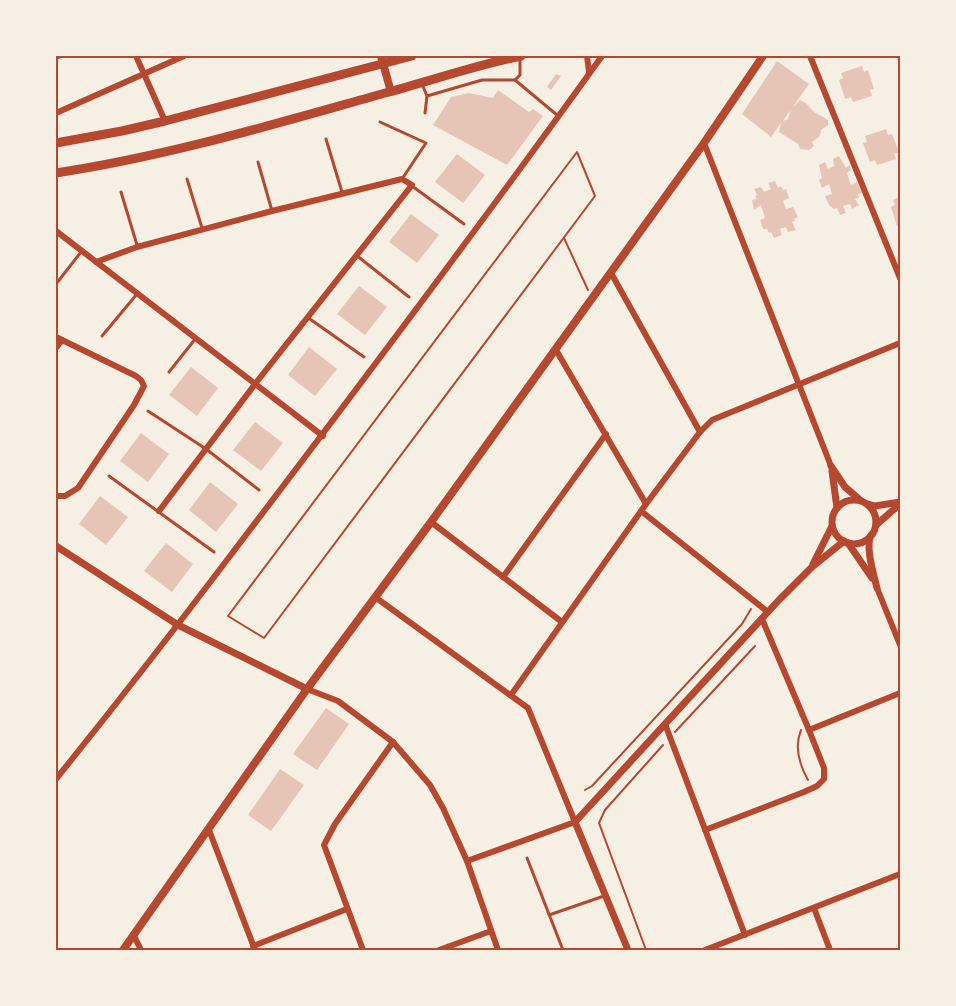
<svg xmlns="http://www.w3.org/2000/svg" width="956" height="1006" font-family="'Asap Condensed',sans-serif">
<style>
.building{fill:#e6c5b7}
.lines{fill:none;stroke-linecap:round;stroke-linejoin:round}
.path{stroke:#b5482f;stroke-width:2}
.service{stroke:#b5482f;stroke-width:3}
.minor{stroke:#b5482f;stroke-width:6}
.tertiary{stroke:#b5482f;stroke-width:7}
.secondary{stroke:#b5482f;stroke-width:8}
.primary{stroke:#b5482f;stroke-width:9}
.neatline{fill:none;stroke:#b5482f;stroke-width:2}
</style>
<rect width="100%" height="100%" fill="#f6efe4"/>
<g class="building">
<polygon points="777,61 809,84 783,121 788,119 791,109 800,100 806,103 814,112 828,120 828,125 821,130 820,136 812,142 814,146 809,150 800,149 798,144 779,132 781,123 771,137 742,114"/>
<polygon points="862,66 864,72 868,70 874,89 870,90 872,96 853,102 851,97 845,99 839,80 843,78 841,73"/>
<polygon points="556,74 561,76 551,90 547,87"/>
<polygon points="498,90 529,112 533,109 543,116 507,165 433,125 451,97 469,93 493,98"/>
<polygon points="886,129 888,135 892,134 899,152 894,154 896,159 877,165 875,160 870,162 863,143 867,142 865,136"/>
<polygon points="457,154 485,175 463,203 435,182"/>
<polygon points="839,156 846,168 849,165 851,170 847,173 851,185 857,182 862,193 858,194 859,198 855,199 859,205 852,209 850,204 843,206 846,213 840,215 837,208 834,209 829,205 825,196 832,194 829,184 822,188 819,180 822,178 819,165 825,162 828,169 834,166 833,159"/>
<polygon points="775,181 778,188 781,186 783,190 786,189 789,198 783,201 786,209 793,207 798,217 794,219 795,221 792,222 796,230 788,232 786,227 780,229 782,235 774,238 771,232 769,233 767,229 763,229 760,220 765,218 761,205 754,210 752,200 757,199 755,196 757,195 754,189 761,187 764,192 771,189 768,183"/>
<polygon points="900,197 900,225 897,226 891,207 895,205 893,200"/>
<polygon points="411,214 439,235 417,263 389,242"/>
<polygon points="359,286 387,307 365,335 337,314"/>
<polygon points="309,347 337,369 315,396 288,375"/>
<polygon points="191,367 218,388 197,416 169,395"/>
<polygon points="255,422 283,443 261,471 233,450"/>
<polygon points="141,433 169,454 148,482 120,461"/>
<polygon points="210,482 238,504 216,532 189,510"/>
<polygon points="100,496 128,517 106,545 79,524"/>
<polygon points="166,543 193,564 172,592 144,571"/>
<polygon points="326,708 349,724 317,770 293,754"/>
<polygon points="280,769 304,785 271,831 248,815"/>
</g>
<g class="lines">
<g class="path">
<polygon points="577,152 595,196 264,638 228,616"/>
<polyline points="564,238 588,290"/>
<path d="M801,730C794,747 799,764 808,780"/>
<polyline points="675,732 755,646"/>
<polyline points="585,790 592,786 742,624 751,609"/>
<polyline points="646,950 599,823 605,810 663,745"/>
</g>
<g class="service">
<polyline points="515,80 557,115"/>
<polyline points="422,84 427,96"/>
<polyline points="425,113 427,96 482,80 515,80 520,75 520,58"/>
<polyline points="380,122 426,143 402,179"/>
<polyline points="326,139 342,192"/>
<polyline points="258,162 272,211"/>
<polyline points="187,179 202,228"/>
<polyline points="412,186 464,224"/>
<polyline points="121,192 137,245"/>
<polyline points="356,255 409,297"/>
<polyline points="56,284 81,252"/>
<polyline points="307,317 364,357"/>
<polyline points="102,336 137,294"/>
<polyline points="169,372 196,338"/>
<polyline points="148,411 206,449 259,490"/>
<polyline points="109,476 214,552"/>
<polyline points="527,858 563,950"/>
<polyline points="549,915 604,896"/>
</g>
<g class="minor">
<polyline points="136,56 165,121"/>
<polyline points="587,56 589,72"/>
<polyline points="810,56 900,278"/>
<polyline points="56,57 58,56"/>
<polyline points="56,113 184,56"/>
<polyline points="704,143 831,466"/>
<polyline points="56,231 323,436"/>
<polyline points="96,262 137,247 272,211 402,179 412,185 255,384 159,511"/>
<polyline points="611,273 700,432"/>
<polyline points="56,337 136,376 141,380 144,386 134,405 78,488 65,496 56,496"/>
<polyline points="56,348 62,340"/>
<polyline points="556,350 646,504"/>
<polyline points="641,511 768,612"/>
<polyline points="431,522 562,622"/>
<polyline points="503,577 606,434"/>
<polyline points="877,588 900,645"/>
<polyline points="375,597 528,708 575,822 467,861"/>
<polyline points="307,689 338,701 393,742 430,785 443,808 467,861 498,950"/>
<polyline points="511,695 646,504 700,432 712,420 900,343"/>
<polyline points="665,724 745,935"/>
<polyline points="809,730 900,693"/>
<path d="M56,779C114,707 171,634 227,560C354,393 480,226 602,56"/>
<polyline points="209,830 255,950"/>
<polyline points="705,830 804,792 817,786 824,779 824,768 809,730 762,619"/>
<polyline points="814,908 830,950"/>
<polyline points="134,936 141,950"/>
<polyline points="253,946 347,909"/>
<polyline points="363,950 324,845 335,824 393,742"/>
<polyline points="439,950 491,931"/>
<polyline points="705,950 900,874"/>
</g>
<g class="tertiary">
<polyline points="831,466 845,487 860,500"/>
<polyline points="832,471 837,508"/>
<circle cx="854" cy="522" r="22"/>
<polyline points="868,504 875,506 900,502"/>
<polyline points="876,525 900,504"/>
<path d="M871,535C865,547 874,575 877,588"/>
<polyline points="848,543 872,578"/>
<polyline points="56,546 178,625 307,689"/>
<polyline points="813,564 832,526"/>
<polyline points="628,950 575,822 778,601 812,567 844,541"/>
</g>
<g class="secondary">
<polyline points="381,56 391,92"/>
<polyline points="123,950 307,689 431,522 704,143 763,56"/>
</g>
<g class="primary">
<polyline points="56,143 122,131 165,121 412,56"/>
<path d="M56,173C169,156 278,123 389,92C433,80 476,65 521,56"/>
</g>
</g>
<rect width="956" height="1006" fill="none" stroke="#f6efe4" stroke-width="114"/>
<rect x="57" y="57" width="842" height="892" class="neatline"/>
</svg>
